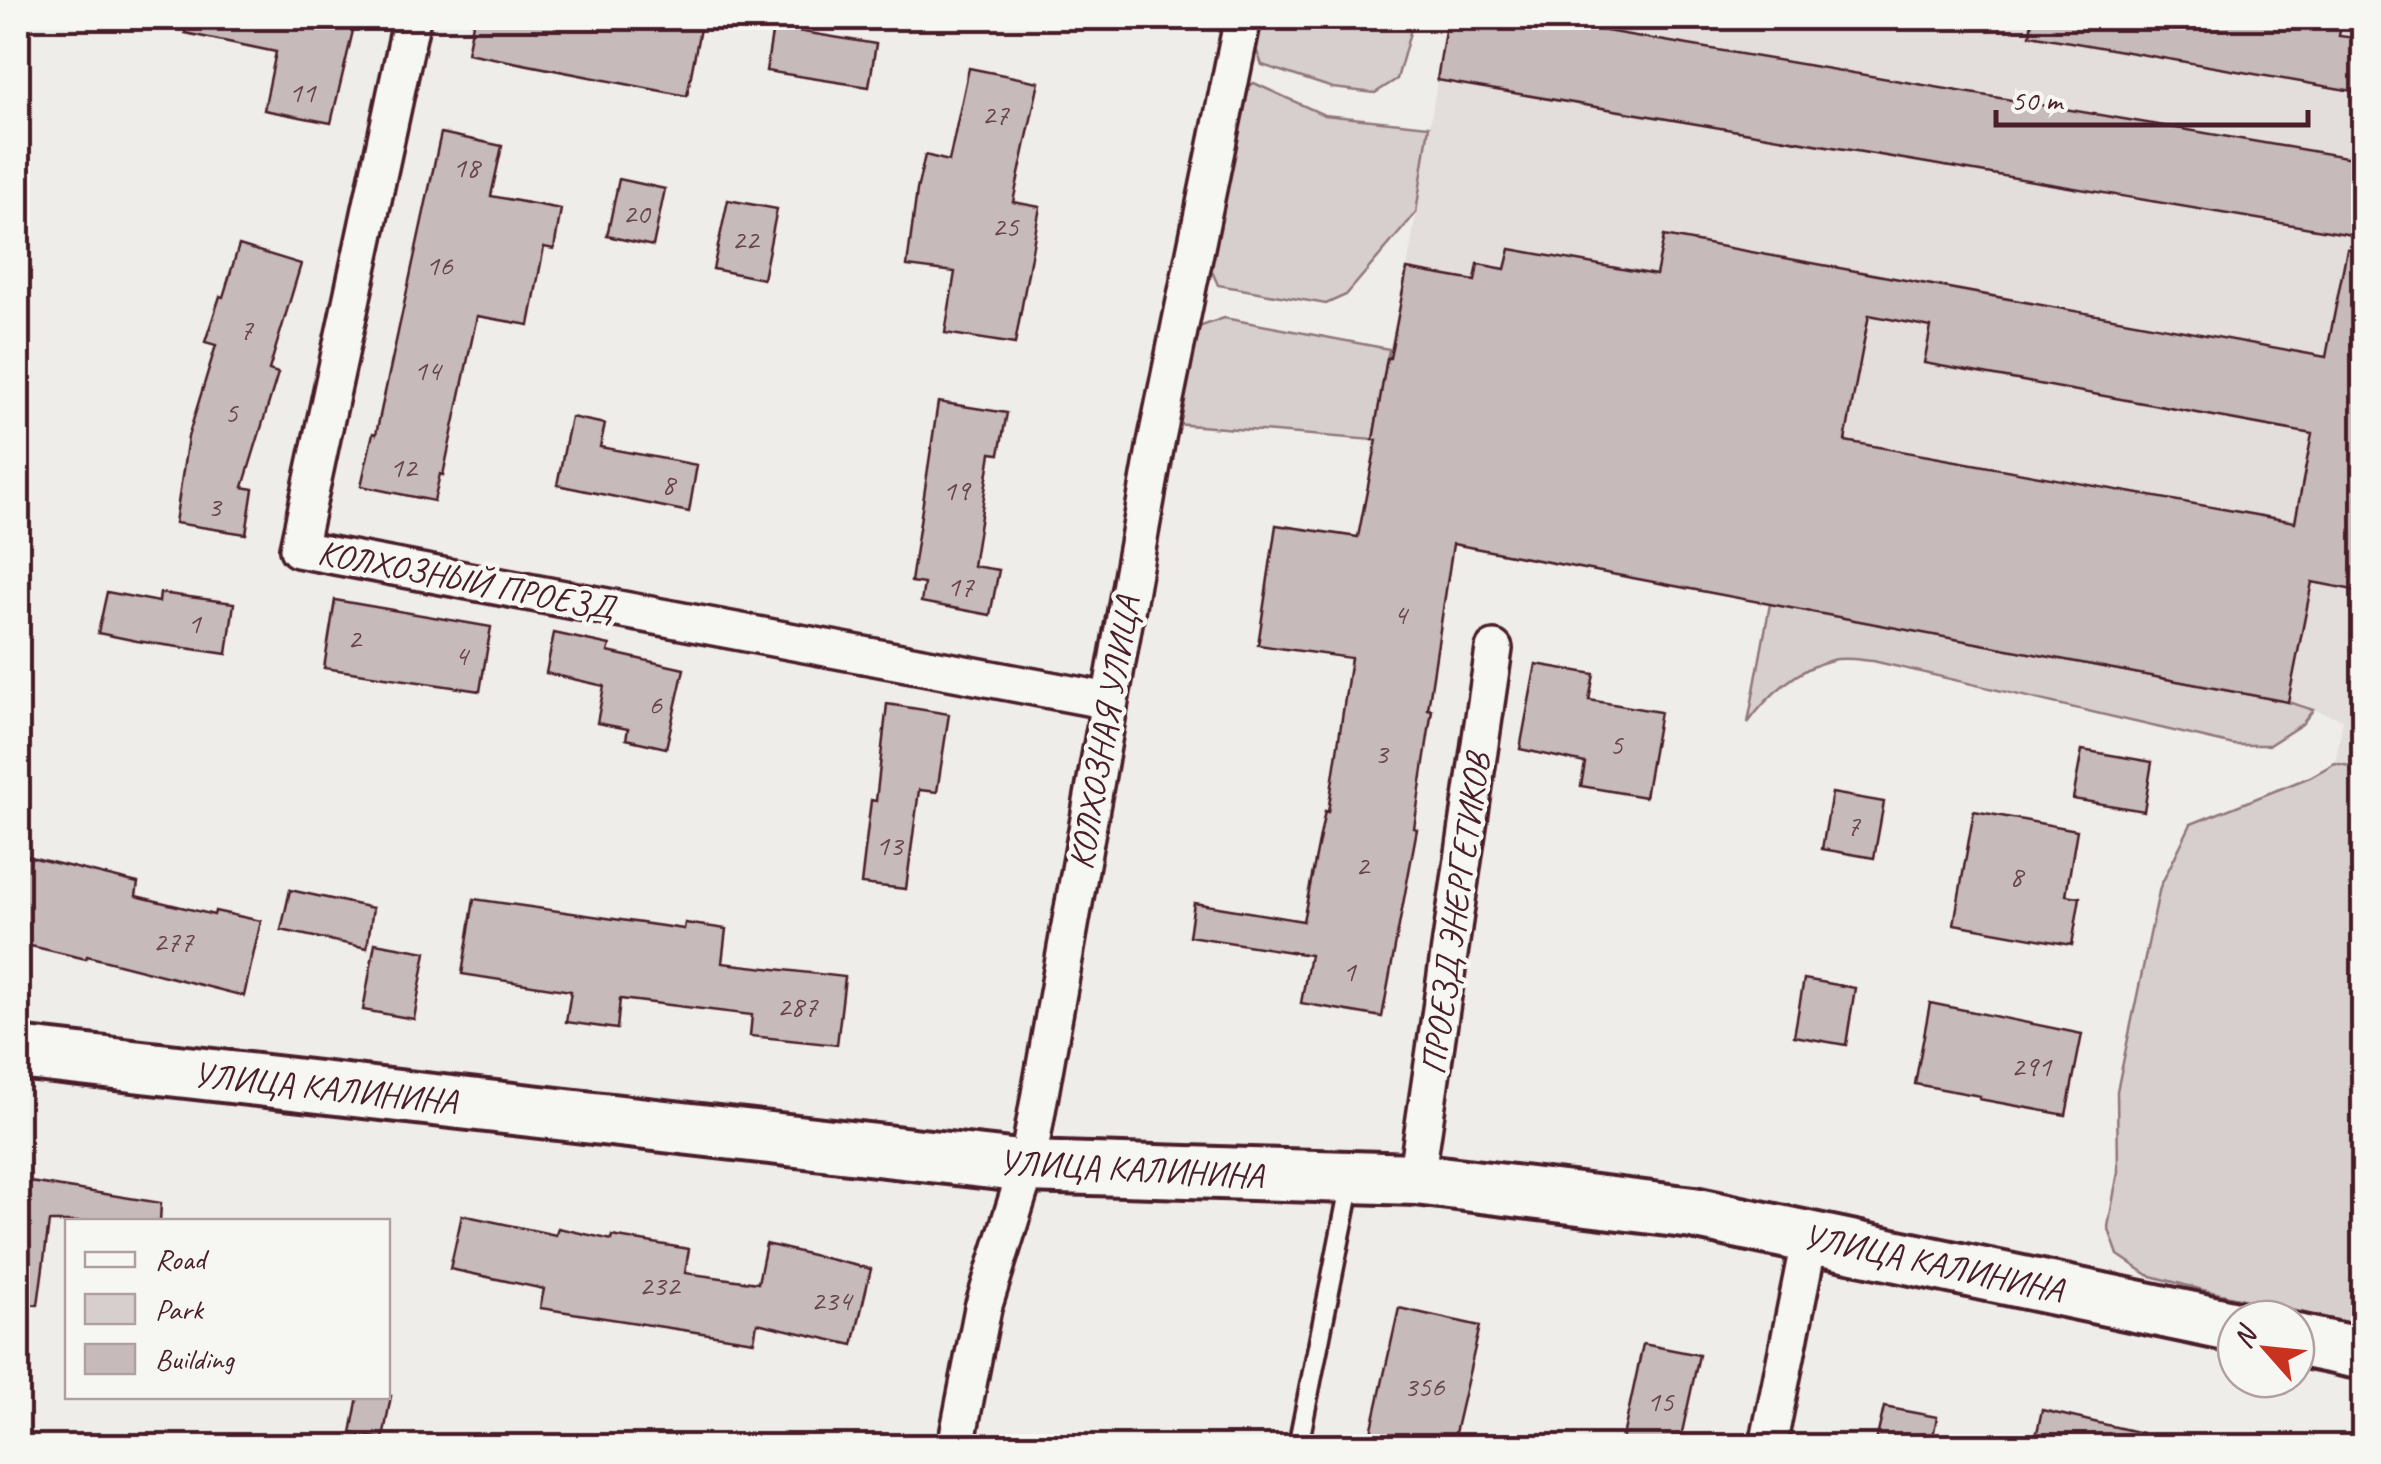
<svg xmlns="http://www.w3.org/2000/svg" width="2381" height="1464" font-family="Caveat,sans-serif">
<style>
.built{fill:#e3dedc}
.green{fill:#d7cfce;stroke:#90777c;stroke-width:2.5}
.building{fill:#c6babb;stroke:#4a1f2b;stroke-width:2.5;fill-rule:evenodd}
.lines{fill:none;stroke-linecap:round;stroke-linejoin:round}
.lane-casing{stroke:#4a1f2b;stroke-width:25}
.street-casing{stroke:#4a1f2b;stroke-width:42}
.secondary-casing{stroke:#4a1f2b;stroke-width:58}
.lane{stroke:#f6f6f2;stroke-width:18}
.street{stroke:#f6f6f2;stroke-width:35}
.secondary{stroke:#f6f6f2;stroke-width:50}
.labels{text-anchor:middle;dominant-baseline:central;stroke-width:9;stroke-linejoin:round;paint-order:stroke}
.number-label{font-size:30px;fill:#69464f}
.street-label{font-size:35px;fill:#4a1f2b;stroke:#f6f6f2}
</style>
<rect width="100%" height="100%" fill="#efedea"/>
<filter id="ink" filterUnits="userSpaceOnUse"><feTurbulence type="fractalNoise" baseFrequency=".01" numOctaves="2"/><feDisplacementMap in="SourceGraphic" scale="20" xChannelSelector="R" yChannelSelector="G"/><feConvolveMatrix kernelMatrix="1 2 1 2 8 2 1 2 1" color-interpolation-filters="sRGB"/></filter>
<g filter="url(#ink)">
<polygon class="built" points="1447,18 2363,18 2363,769 2335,763 2343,719 2288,702 1361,526 1368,489 1373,440 1387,358 1407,269"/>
<g class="green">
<polygon points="1262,18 1414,18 1397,79 1375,93 1333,88 1262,65 1256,49"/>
<polygon points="1254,83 1324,115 1429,126 1416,213 1346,295 1326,304 1218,285 1210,267 1239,90"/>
<polygon points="1224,318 1389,349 1373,440 1175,424 1193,329"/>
<path d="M1770,604L2288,702L2313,710L2302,724L2269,745H2234L1873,661C1861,660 1844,657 1832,660C1798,668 1768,695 1748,723Z"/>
<polygon points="2335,763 2363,769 2363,1326 2203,1290 2148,1275 2118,1255 2108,1227 2118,1172 2117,1091 2160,887 2191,824 2310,777"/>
</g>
<g class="building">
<polygon points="186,18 356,18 331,123 264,110 276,52 185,33"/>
<polygon points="474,18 702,18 687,96 467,53"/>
<polygon points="1447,18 1530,18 2364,160 2364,237 1437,80"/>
<polygon points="2032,18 2342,18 2339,36 2364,39 2364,93 2030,35"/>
<polygon points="773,27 876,44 869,87 766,71"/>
<polygon points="969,68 1039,82 1013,202 1040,207 1015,344 945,333 955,272 907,266 917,190 925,155 949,161"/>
<polygon points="441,133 502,146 491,196 561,209 554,249 544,247 529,325 477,316 443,475 440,474 434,501 361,486 373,433 376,434"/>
<polygon points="619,179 665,189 653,246 607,236"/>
<polygon points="728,200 777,209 763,279 713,269"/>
<path d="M1664,236L2326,357L2347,249L2364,251V592L2312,582L2288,702L1453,544L1428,709L1432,710L1414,828L1417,829L1382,1017L1301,1003L1310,955L1189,936L1194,903L1303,921L1325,811L1328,812L1351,658L1258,645L1276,525L1358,537L1377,440H1373L1387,358H1390L1407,269L1475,281L1478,264L1505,269L1510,249L1656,275ZM1869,315L1931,327L1924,363L2312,434L2295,522L1845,441Z"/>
<polygon points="239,245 301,264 269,370 278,373 243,487 253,489 246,534 175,523 188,437 216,345 205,342 220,296 223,297"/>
<polygon points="938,402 1007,413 999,454 991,453 973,566 999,570 990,615 921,602 924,584 911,582"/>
<polygon points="571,417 605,424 600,447 697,465 689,512 557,485"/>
<polygon points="107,592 159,602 160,593 234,603 227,654 137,641 98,633"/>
<polygon points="335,600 491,627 480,691 324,668"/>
<polygon points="554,633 610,645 608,652 684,669 666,748 626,739 628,729 597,723 604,686 546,673"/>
<polygon points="1536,664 1594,674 1589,700 1660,712 1645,797 1581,786 1585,763 1520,749"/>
<polygon points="887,704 949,714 937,792 919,790 906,889 861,884 871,800 876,801"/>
<polygon points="2082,750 2152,762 2144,811 2073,799"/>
<polygon points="1832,793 1884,802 1874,858 1822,849"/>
<polygon points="1974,811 2077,830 2066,895 2080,897 2072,945 1954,924"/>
<polygon points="18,854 138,883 136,896 214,915 215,911 261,921 244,996 87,956 86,959 18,943"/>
<polygon points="290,890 373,908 367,948 281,930"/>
<polygon points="474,899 684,929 685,923 726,929 722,963 845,977 837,1045 750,1036 752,1015 620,999 617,1029 566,1022 571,991 462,974"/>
<polygon points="375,943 426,952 414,1019 363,1010"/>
<polygon points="1804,979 1855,988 1846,1045 1794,1036"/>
<polygon points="1930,1003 2082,1034 2066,1115 1979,1099 1980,1096 1915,1084"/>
<polygon points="18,1180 161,1203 160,1222 49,1222 38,1305 18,1304"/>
<polygon points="462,1215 556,1235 558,1228 612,1240 612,1236 689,1249 685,1273 758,1283 766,1244 871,1269 853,1345 757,1323 754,1341 540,1308 544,1289 450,1269"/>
<polygon points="1399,1308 1480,1326 1452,1446 1368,1446"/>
<polygon points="1643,1344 1699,1355 1679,1446 1621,1446"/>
<polygon points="358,1396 391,1396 383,1439 351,1433"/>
<polygon points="1884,1407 1937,1417 1931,1446 1875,1446"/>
<polygon points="2042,1410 2142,1433 2141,1446 2034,1446"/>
</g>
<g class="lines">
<defs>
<polyline id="lane" points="1298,1446 1351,1182"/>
<g id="street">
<polyline points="412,18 298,549 1109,701"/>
<polyline points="1416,1179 1494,649"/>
<polyline points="956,1446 983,1308 1027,1167 1156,443 1243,18"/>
<polyline points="1768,1446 1810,1237"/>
</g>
<g id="secondary">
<polyline points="18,1053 1027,1167 1416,1179 1693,1213 2236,1327"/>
<polyline points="2296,1340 2364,1354"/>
</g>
</defs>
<use href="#lane" class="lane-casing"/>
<use href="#street" class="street-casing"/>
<use href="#secondary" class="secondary-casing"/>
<use href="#lane" class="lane"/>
<use href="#street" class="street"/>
<use href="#secondary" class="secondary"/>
</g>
</g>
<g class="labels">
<g class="number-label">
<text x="302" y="92">11</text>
<text x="995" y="114">27</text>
<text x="466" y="167">18</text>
<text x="636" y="213">20</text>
<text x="1005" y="226">25</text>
<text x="745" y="239">22</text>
<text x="439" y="265">16</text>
<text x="246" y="329">7</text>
<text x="427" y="370">14</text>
<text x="231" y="412">5</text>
<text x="403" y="467">12</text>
<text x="668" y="484">8</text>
<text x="956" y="490">19</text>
<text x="214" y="506">3</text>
<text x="960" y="586">17</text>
<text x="1400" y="614">4</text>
<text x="194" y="623">1</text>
<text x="354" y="638">2</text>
<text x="461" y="655">4</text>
<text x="655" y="704">6</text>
<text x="1616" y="744">5</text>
<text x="1381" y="753">3</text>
<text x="1853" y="825">7</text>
<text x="889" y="845">13</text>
<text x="1362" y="865">2</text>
<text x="2016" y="876">8</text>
<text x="173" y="941">277</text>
<text x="1349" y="971">1</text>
<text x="797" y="1006">287</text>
<text x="2031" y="1066">291</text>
<text x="659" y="1285">232</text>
<text x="831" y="1300">234</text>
<text x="1424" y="1386">356</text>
<text x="1660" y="1401">15</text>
</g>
<g class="street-label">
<text transform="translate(466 580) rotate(11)">КОЛХОЗНЫЙ ПРОЕЗД</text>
<text transform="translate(1104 733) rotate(-80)">КОЛХОЗНАЯ УЛИЦА</text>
<text transform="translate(1455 914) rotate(-82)">ПРОЕЗД ЭНЕРГЕТИКОВ</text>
<text transform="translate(325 1088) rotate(6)">УЛИЦА КАЛИНИНА</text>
<text transform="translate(1131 1169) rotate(3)">УЛИЦА КАЛИНИНА</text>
<text transform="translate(1933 1263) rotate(12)">УЛИЦА КАЛИНИНА</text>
</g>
</g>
<rect width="2381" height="1464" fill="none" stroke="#f6f6f2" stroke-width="60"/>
<rect x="30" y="30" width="2321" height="1404" fill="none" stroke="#4a1f2b" stroke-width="4" filter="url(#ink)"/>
<rect x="65" y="1219" width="325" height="180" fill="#f6f6f2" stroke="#b1a0a2" stroke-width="2.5"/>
<rect x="85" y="1252" width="50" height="15" fill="#f6f6f2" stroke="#b1a0a2" stroke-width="2.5"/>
<text x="155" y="1269" font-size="30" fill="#4a1f2b">Road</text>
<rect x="85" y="1294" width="50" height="30" fill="#d7cfce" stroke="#b1a0a2" stroke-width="2.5"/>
<text x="155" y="1319" font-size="30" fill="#4a1f2b">Park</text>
<rect x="85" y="1344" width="50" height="30" fill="#c6babb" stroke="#b1a0a2" stroke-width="2.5"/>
<text x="155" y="1369" font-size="30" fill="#4a1f2b">Building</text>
<g transform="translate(2266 1349) rotate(297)"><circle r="48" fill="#f6f6f2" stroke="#b1a0a2" stroke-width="2.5"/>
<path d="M0-8L18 38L0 25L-18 38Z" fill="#c8321e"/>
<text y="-15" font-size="28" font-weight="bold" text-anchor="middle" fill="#4a1f2b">N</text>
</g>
<path d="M1996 110v15h312v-15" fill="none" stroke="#4a1f2b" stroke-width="5"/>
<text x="2011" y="110" font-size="30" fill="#4a1f2b" stroke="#f6f6f2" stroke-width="8" paint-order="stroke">50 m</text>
</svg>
